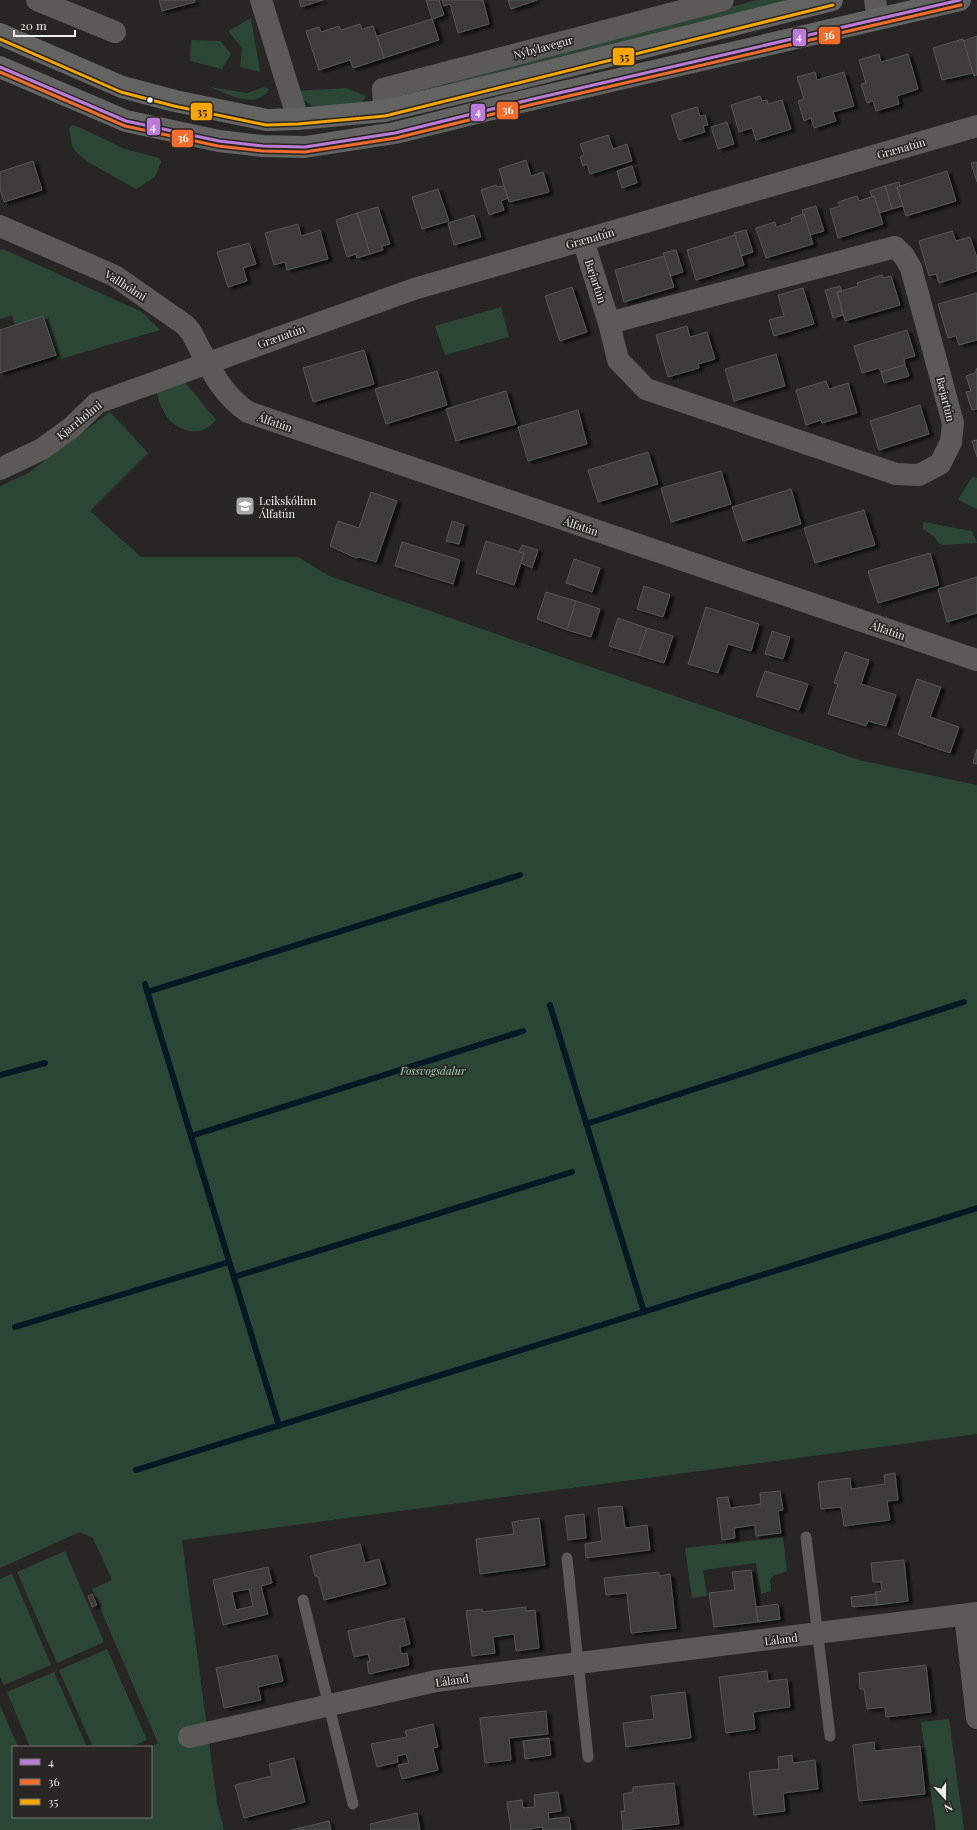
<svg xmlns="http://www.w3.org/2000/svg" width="977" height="1830" font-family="'Playfair Display',serif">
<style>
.green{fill:#2c4636}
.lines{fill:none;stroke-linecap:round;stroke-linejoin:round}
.stream{stroke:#041923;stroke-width:6}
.building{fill:#3c3b3b;stroke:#565656;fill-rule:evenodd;filter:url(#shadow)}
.service{stroke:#5b5a59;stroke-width:11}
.minor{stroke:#5b5a59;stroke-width:22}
.primary{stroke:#636362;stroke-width:22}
.bus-1-casing{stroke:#282723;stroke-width:6}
.bus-2-casing{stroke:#282723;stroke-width:6}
.bus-3-casing{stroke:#282723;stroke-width:6}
.bus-1{stroke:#bd7bd9;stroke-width:3}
.bus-2{stroke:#f36c2b;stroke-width:3}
.bus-3{stroke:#f7a600;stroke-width:3}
.bus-dot{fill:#efefec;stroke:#282723;stroke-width:1.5}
.labels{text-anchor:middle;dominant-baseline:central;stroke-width:3.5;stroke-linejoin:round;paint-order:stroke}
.street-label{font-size:11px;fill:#efefec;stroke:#282723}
.poi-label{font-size:11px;fill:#efefec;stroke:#282723;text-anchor:start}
.park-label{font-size:11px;font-style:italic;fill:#9ed9b6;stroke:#282723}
.line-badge{stroke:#282723;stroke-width:1.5}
.badge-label{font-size:11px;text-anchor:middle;font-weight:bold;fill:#fff}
.pale-badge-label{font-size:11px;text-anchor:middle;font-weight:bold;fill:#111}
</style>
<defs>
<filter id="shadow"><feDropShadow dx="4.5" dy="2.5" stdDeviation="1" flood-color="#0009"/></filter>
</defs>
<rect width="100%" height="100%" fill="#272624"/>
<g class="green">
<polygon points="757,0 803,0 453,83 453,81"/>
<polygon points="251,18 260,72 240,67 242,48 228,31"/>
<polygon points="191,40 220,41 231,54 222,69 190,61"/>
<path d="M210,87L247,93L264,87L269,89C257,111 226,93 210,87Z"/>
<polygon points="346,88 366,96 363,101 357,104 314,107 303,100 297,91"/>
<polygon points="74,125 125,149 159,158 161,162 155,177 136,189 88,162 77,153 72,146 69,129 70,126"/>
<polygon points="3,249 142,312 160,330 57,360 43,316 15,325 12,315 0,319 0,250"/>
<polygon points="501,307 509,337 445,355 435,326"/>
<path d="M185,382L216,420C208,429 200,433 189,431C167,426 160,407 155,387Z"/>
<polygon points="110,412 148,453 90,511 141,557 298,557 329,576 859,760 977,785 977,1434 182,1540 217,1803 224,1830 0,1830 0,1705 18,1747 13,1747 13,1817 151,1817 151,1747 150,1747 158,1743 92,1589 112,1580 93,1538 80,1532 0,1568 0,486 28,473"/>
<polygon points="972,477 977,478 977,509 958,500"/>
<polygon points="923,522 972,531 977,543 944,545 938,543 935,537 923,529"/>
<polygon points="783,1537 787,1571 773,1576 770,1580 771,1591 761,1594 756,1563 703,1570 707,1596 692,1598 685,1548"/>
<polygon points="65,1551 104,1642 57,1663 17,1572"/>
<polygon points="12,1574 51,1665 4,1685 0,1677 0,1579"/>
<polygon points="107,1649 147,1740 130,1747 93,1747 59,1670"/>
<polygon points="54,1672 87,1747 30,1747 7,1692"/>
<polygon points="949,1719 964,1830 936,1830 921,1722"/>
</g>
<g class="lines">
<g class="stream">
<polyline points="145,984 279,1426"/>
<polyline points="147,992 520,875"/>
<polyline points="550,1005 644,1312"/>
<polyline points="0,1075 45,1063"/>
<polyline points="586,1124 964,1002"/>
<polyline points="191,1136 523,1031"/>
<polyline points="234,1277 572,1172"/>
<polyline points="15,1327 229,1262"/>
<polyline points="136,1470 977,1208"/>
</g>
</g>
<g class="building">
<polygon points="159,0 195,0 195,2 162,11"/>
<polygon points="299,0 323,0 301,7"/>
<polygon points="426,0 439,0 444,15 432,19"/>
<polygon points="442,0 483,0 489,24 458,33 450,4 444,6"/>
<polygon points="508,0 537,0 511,9"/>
<polygon points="432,19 439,40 384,58 377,36"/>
<polygon points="360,24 362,29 373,26 384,58 353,68 350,60 319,70 306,31 319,27 321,32 339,26 341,30"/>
<polygon points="977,36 977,75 974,76 963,41"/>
<polygon points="963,39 973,73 942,80 933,48"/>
<polygon points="879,54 881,62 908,54 918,89 897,96 899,104 876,111 873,101 867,103 861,84 866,83 859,60"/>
<polygon points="815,72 817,80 844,72 854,106 833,112 836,121 814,128 811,118 804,121 798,101 804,99 797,77"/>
<polygon points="760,96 762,101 767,100 768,104 782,100 791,129 756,140 752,128 739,132 731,105"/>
<polygon points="697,107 700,116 705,115 708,125 703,126 705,132 679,140 671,115"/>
<polygon points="727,122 734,144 718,149 711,127"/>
<polygon points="608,135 613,149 627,144 632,161 590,174 587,164 583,166 580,157 584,155 580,144"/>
<polygon points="526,160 531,176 543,172 549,192 509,202 499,169"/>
<polygon points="33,161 42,190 4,202 0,189 0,172"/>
<polygon points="977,162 977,182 971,163"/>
<polygon points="632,166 637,183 622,188 617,171"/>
<polygon points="947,171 956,201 906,216 897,187"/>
<polygon points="899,182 900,186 897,187 903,206 892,209 885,186"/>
<polygon points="496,185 497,187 504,186 508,198 501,201 504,210 489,215 481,190"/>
<polygon points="885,186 892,209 879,213 874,196 872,197 870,191"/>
<polygon points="438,189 449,221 422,229 412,197"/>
<polygon points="857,196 859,201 874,196 883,224 838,238 830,209 840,206 838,202"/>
<polygon points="816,206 824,231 810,235 802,210"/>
<polygon points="378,207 390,244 382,246 383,250 370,254 357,213"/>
<polygon points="357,213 370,254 357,258 356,254 347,257 336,220"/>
<polygon points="804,214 813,244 766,258 756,228 775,222 776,227 792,222 791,218"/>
<polygon points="474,215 481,237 454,245 448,223"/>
<polygon points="298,224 301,236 320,230 328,259 287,270 285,262 274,265 265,233"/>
<polygon points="746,230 753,252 741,256 734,233"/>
<polygon points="952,231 956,241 970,237 977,258 977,271 939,283 936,274 929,276 919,241"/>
<polygon points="735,235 744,265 696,280 687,250"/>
<polygon points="249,243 256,264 243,268 247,281 228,287 217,252"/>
<polygon points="676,250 683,272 670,276 663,253"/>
<polygon points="664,256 674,287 624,302 615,270"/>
<polygon points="882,275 883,278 891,276 900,305 845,321 837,292 858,286 857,283"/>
<polygon points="840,286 842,291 837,292 843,315 833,318 825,290"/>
<polygon points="572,287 587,332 560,341 545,296"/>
<polygon points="803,288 814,324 774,336 769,320 784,316 778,295"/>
<polygon points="977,293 977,340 959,345 956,336 948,338 938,304"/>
<polygon points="43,316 56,355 0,373 0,330"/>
<polygon points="687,326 690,337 707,332 715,359 698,364 699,368 668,377 656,335"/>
<polygon points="907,330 915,356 904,359 905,365 881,372 879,368 862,373 854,346"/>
<polygon points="364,350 374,384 313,402 303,368"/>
<polygon points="776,354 785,386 734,401 725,369"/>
<polygon points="905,365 909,376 884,383 881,372"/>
<polygon points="977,368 977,409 972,410 966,392 971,391 966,376 975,373"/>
<polygon points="437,371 447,405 386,424 375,389"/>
<polygon points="826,381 829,389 848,383 857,413 822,423 821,420 806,425 796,390"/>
<polygon points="506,391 516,424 456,441 446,409"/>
<polygon points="920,405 929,434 879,450 870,421"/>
<polygon points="578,410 587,444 528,461 518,427"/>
<polygon points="977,440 977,457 972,441"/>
<polygon points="648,452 658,484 598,502 588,470"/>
<polygon points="721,471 731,504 671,522 661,488"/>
<polygon points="791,489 801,524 743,541 732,507"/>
<polygon points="371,492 397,501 376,562 359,557 356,558 330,546 338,521 359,528"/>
<polygon points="864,510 875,545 815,563 804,528"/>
<polygon points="452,521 464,525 459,544 446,541"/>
<polygon points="486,541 524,553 514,585 476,573"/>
<polygon points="402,542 460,560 453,584 395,566"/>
<polygon points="522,545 538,550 532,568 521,563 524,553 519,552"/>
<polygon points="930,553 939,585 878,603 868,571"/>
<polygon points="574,559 600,568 592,592 566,583"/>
<polygon points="977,577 977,613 947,622 938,589"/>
<polygon points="644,586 670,595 663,617 637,609"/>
<polygon points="546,592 576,601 567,630 537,619"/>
<polygon points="576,601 600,609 591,637 567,630"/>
<polygon points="706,607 759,624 751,651 728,644 718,673 688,664"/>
<polygon points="618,618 647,628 638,655 609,646"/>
<polygon points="647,628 673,636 664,663 638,655"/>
<polygon points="772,631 790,637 783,659 765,654"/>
<polygon points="845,652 869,660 861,684 896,695 886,726 868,721 866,726 828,714 838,684 834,683"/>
<polygon points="765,671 808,684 799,710 756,696"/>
<polygon points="917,679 941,687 930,717 959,727 950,753 898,735"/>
<polygon points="977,749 977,764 973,763"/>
<polygon points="895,1473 898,1500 887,1501 890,1520 844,1526 841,1507 821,1509 818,1482 850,1478 851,1489 885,1484 884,1475"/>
<polygon points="780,1491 783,1510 778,1511 781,1533 756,1536 755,1525 734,1528 735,1538 722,1540 717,1498 728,1497 730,1508 761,1504 760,1493"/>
<polygon points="622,1506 625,1528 647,1525 650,1550 586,1558 585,1544 602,1541 598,1508"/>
<polygon points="584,1514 586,1538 568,1540 565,1516"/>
<polygon points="539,1518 545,1565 480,1574 476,1539 514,1534 512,1522"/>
<polygon points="360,1544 365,1563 379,1559 386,1584 324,1600 318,1576 315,1576 310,1556"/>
<polygon points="904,1560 908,1601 877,1605 875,1592 882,1591 881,1582 873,1582 871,1563"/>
<path d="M268,1567L272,1583L261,1586L268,1614L223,1625L213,1580ZM249,1589L253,1606L236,1610L232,1592Z"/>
<polygon points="751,1570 758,1622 714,1627 709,1593 735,1590 732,1572"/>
<polygon points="659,1572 659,1576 670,1574 676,1628 631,1633 627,1593 606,1595 604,1578"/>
<polygon points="92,1594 97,1605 92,1607 88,1596"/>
<polygon points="876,1594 877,1605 852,1607 851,1597"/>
<polygon points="778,1604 780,1619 758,1622 756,1607"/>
<polygon points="526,1607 526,1611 535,1610 539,1648 516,1651 514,1634 493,1637 495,1653 472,1656 466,1611 482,1609 482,1612"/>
<polygon points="404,1618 410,1644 400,1647 401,1654 407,1653 409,1665 369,1674 367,1662 370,1661 368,1654 354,1657 348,1631"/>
<polygon points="277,1655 283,1681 258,1687 261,1700 224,1708 216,1668"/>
<polygon points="926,1665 931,1712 886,1717 885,1707 867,1709 864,1689 860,1689 859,1673"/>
<polygon points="767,1671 768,1681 787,1679 790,1707 753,1712 755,1729 726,1733 719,1677"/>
<polygon points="685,1692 691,1738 626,1747 623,1723 654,1719 651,1696"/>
<polygon points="546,1711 548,1734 509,1738 511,1760 485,1763 480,1718"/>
<polygon points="433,1724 438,1747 433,1748 438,1770 402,1779 398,1765 409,1763 406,1754 397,1756 398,1762 377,1767 371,1744 407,1737 405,1731"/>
<polygon points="549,1738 551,1755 525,1759 523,1741"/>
<polygon points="874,1742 875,1751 920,1746 925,1794 859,1801 853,1745"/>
<polygon points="792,1755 793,1763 815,1760 818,1789 783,1793 785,1811 754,1815 749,1772 779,1769 778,1757"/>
<polygon points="294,1758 305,1802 244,1818 235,1785 272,1776 269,1764"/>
<polygon points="674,1783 679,1824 623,1830 621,1811 625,1811 623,1794 633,1792 633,1787"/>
<polygon points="558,1792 561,1811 548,1813 549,1819 569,1817 571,1830 543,1830 542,1827 531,1829 531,1830 511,1830 507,1802 522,1800 523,1808 535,1807 534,1795"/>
<polygon points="417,1813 420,1830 371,1830 370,1824"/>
<polygon points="329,1821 331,1830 292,1830"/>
</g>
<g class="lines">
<g class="service">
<polyline points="806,1537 830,1736"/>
<polyline points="567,1558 588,1757"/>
<polyline points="303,1600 353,1804"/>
</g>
<g class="minor">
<polyline points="37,0 115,32"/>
<polyline points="261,0 298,119"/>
<polyline points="875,0 878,18"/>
<polyline points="384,111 383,89 723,0"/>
<path d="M0,226L115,276L185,325L191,332C207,361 219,393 248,412L977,660"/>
<polyline points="583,240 609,323 618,360 646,389 896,474 919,475 940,464 951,442 953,423 911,268 904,256 895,247 609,323"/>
<polyline points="0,469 42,449 71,428 97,403 414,289 977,126"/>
<polyline points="965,1615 977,1718"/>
<polyline points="189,1737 436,1681 977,1613"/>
</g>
<g class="primary">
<polyline points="0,34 122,87 175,101 267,120 298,119 384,111 509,81 832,0"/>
<polyline points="0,67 126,121 219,141 263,146 305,147 395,133 533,99 960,0"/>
</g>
<defs>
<polyline id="bus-1" points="0,67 126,121 219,141 263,146 305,147 395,133 533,99 960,0"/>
<polyline id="bus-2" points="0,72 125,126 218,146 262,151 305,152 396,138 534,104 961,5"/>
<polyline id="bus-3" points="0,39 121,92 174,106 266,125 298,124 385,116 833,5"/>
</defs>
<use href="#bus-1" class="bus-1-casing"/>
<use href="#bus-2" class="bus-2-casing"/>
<use href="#bus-3" class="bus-3-casing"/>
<use href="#bus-1" class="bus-1"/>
<use href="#bus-2" class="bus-2"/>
<use href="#bus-3" class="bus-3"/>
</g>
<defs>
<symbol id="school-square" viewBox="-11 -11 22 22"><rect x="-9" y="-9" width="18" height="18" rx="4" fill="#a9a9a6" stroke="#282723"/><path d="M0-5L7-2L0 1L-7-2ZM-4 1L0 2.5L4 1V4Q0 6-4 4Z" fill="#fff"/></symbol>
</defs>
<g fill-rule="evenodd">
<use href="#school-square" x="234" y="495" width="22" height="22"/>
</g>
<circle class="bus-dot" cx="150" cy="100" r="3.5"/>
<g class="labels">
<g class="street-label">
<text transform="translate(543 47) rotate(-15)">Nýbýlavegur</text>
<text transform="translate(901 148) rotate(-16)">Grænatún</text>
<text transform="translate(590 238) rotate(-16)">Grænatún</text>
<text transform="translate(596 281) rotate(72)">Bæjartún</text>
<text transform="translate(126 285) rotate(32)">Vallhólmi</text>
<text transform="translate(281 336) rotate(-20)">Grænatún</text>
<text transform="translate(946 399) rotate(76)">Bæjartún</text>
<text transform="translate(79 420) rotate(-39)">Kjarrhólmi</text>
<text transform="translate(275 422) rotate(19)">Álfatún</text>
<text transform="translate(581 526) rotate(19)">Álfatún</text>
<text transform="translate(888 630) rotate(19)">Álfatún</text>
<text transform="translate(781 1639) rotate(-7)">Láland</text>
<text transform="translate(452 1680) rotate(-8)">Láland</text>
</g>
<g class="poi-label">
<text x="259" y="500">Leikskólinn<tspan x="259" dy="13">Álfatún</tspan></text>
</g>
<g class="park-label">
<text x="433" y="1070">Fossvogsdalur</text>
</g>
</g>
<g class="line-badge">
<rect x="818" y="26" width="23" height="19" rx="4" fill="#f36c2b"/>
<rect x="792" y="28" width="15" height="19" rx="4" fill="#bd7bd9"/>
<rect x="612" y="47" width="23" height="19" rx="4" fill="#f7a600"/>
<rect x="496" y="101" width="23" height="19" rx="4" fill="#f36c2b"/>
<rect x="190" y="102" width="23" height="19" rx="4" fill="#f7a600"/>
<rect x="470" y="103" width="16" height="19" rx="4" fill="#bd7bd9"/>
<rect x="146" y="117" width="15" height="19" rx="4" fill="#bd7bd9"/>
<rect x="171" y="129" width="23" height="19" rx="4" fill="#f36c2b"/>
</g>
<g class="badge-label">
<text x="829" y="39">36</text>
<text x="799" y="41">4</text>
<text x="508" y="114">36</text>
<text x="478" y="116">4</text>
<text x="153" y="131">4</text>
<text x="183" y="142">36</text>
</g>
<g class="pale-badge-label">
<text x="624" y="61">35</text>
<text x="202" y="116">35</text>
</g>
<rect x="12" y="1746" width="140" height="72" fill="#282723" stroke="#787773"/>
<rect x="20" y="1759" width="20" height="6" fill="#bd7bd9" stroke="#787773"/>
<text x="48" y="1766" font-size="12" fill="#efefec">4</text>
<rect x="20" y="1779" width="20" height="6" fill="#f36c2b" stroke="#787773"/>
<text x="48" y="1786" font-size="12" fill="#efefec">36</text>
<rect x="20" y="1799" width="20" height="6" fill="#f7a600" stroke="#787773"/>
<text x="48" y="1806" font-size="12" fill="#efefec">35</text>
<g transform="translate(945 1798) rotate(159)" stroke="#282723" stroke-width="3" paint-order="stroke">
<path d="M0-3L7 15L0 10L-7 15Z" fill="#efefec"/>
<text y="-6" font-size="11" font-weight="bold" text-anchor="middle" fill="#efefec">N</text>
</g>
<path d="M14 30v6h61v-6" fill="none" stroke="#efefec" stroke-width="2"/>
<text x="20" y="30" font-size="12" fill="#efefec" stroke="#282723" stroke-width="3" paint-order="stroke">20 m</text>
</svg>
